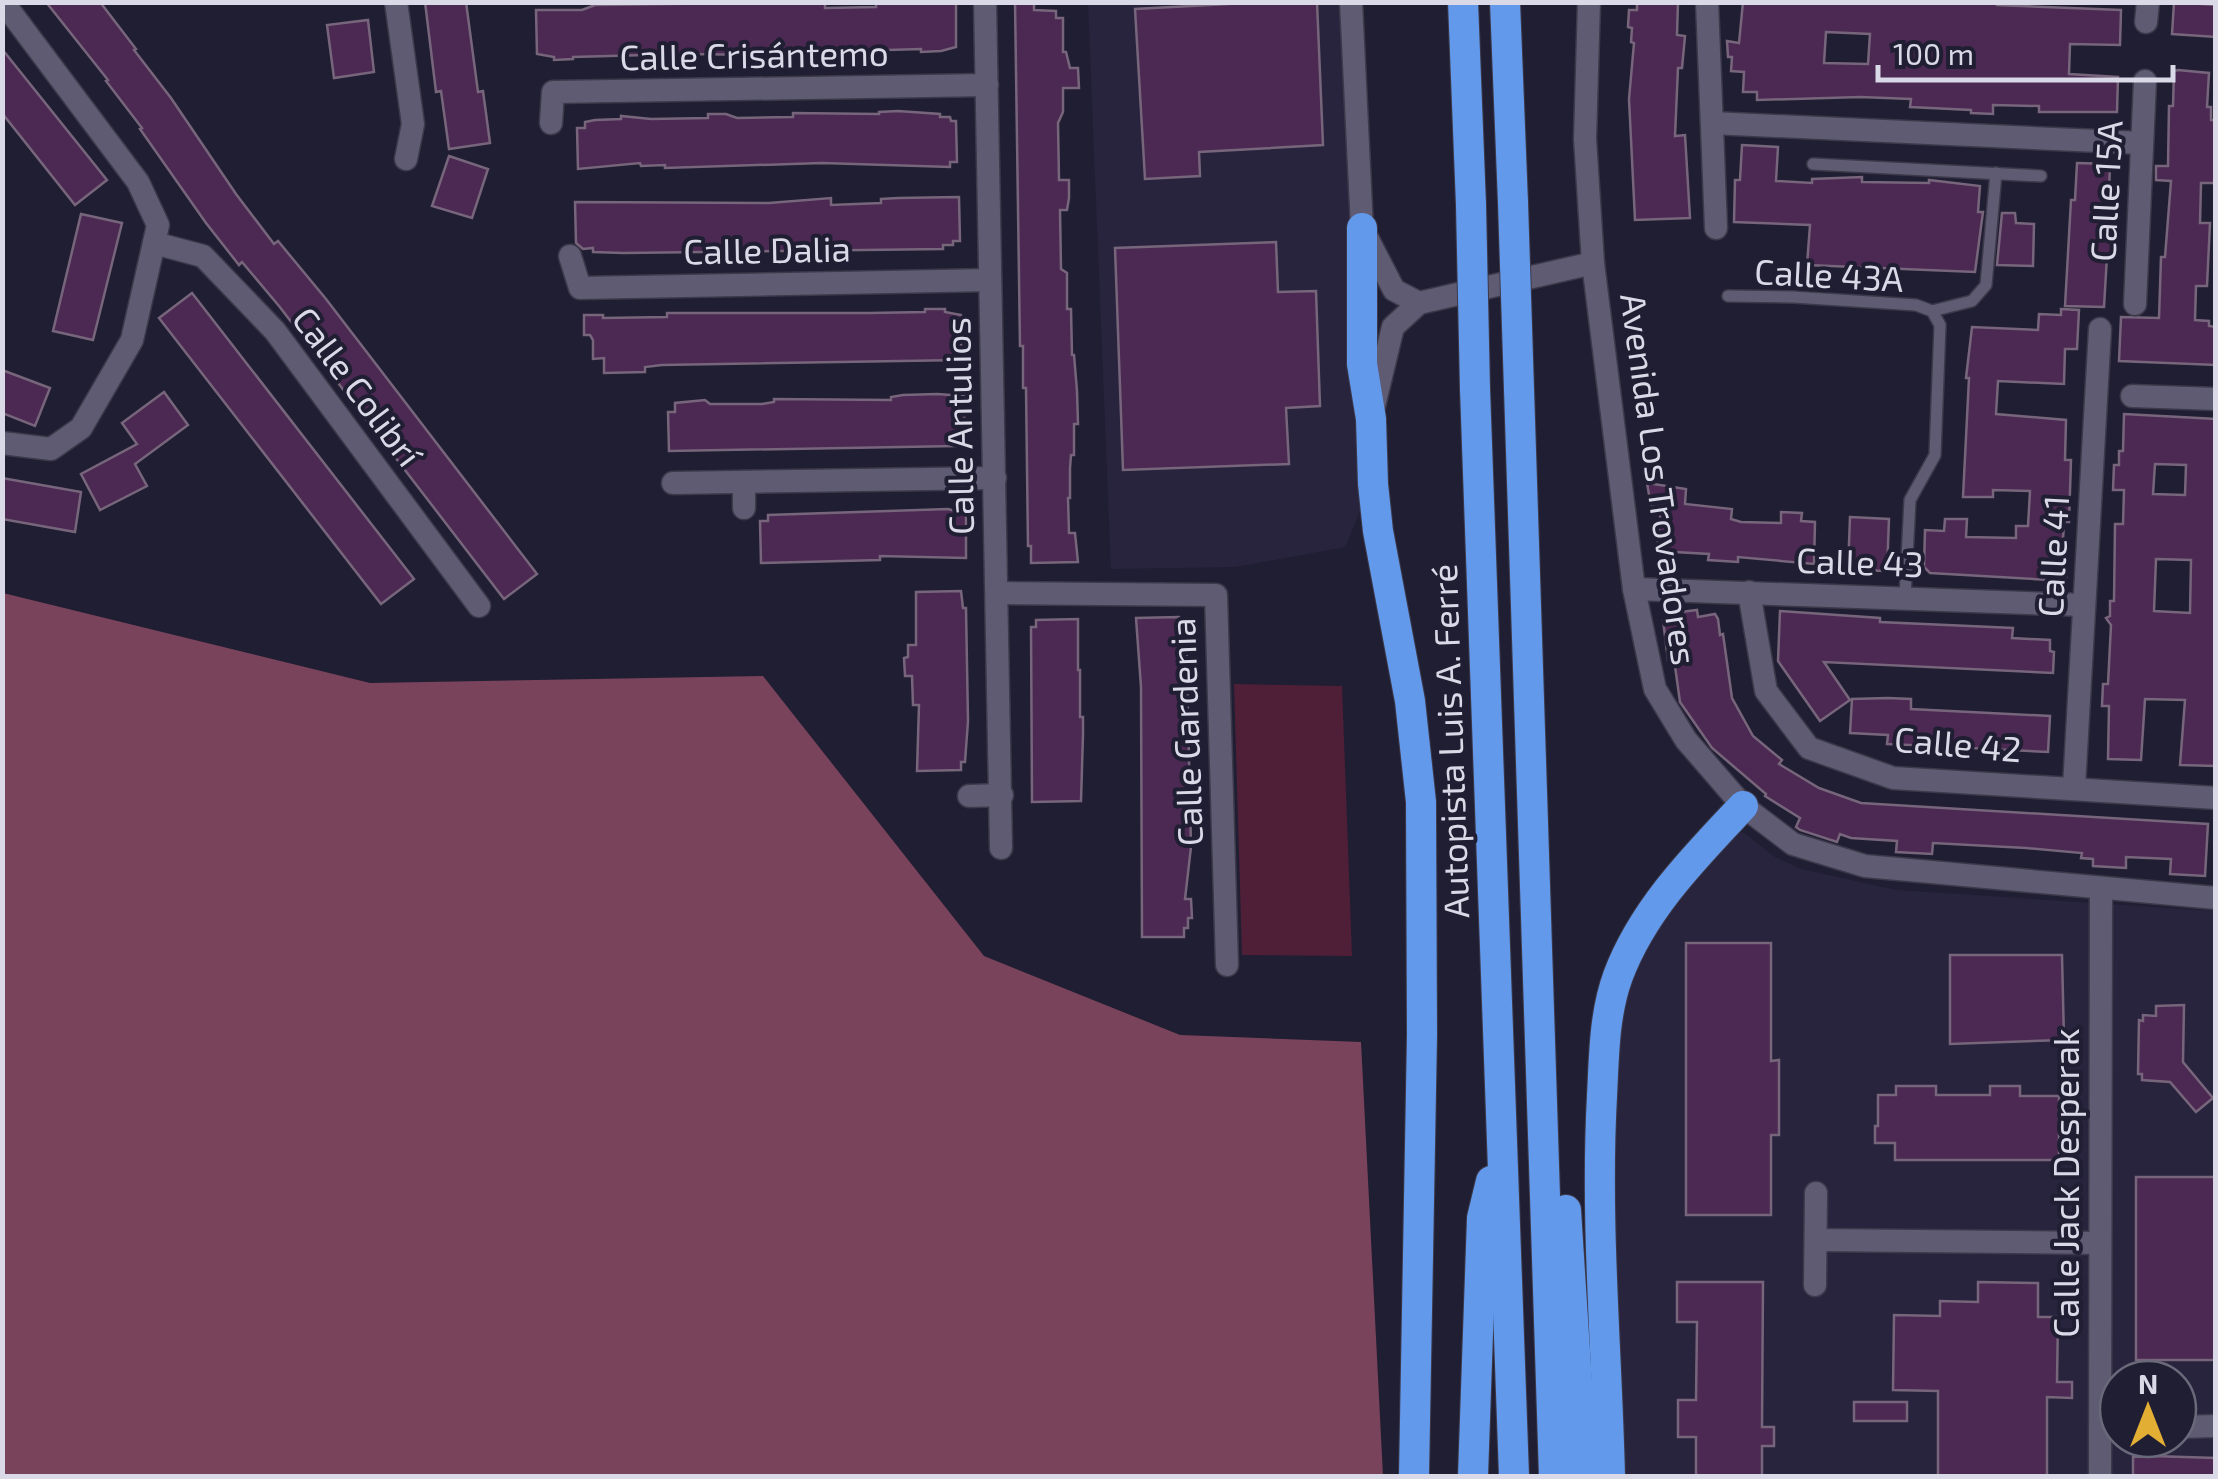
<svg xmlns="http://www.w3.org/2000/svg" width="2218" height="1479" font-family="'Exo 2',sans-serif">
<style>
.built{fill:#28243e;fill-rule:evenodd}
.green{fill:#4f1f37}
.forest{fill:#79435c}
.building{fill:#4b2952;stroke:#77667b;stroke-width:2.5;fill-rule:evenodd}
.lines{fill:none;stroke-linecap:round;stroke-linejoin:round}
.lane-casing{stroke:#3c394a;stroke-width:14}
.street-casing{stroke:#3c394a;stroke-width:25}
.highway-casing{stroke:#3c394a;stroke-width:32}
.lane{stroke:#5e5b73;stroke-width:11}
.street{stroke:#5e5b73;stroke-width:22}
.highway{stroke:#6299eb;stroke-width:30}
.highway-bridge-casing{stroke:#3c394a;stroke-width:32;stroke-linecap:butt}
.highway-bridge{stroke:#6299eb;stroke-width:30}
.labels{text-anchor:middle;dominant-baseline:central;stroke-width:8;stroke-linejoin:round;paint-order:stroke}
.street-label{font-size:35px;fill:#dad9e7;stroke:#201e32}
</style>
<rect width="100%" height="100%" fill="#201e32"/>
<g class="built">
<polygon points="1088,3 1351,3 1366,497 1345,547 1235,567 1111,569"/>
<path d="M1731,823L1775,857L1801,869L1896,890L2215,911V1476H1607L1609,994ZM2118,1379H2178V1439H2118Z"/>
</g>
<polygon class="green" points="1234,684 1342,686 1352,956 1242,955"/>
<polygon class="forest" points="3,593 370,683 763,676 984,956 1180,1035 1361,1042 1383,1476 3,1476"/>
<g class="building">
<polygon points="46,2 100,2 136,49 134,50 171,98 236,194 274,244 278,241 326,299 537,574 504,599 279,306 242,262 239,265 206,223 140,129 142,128 106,81 108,80"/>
<polygon points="425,2 466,2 478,92 483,91 490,143 449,149 441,91 436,92"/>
<polygon points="825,2 825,8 876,7 876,2 956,2 956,47 941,51 921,52 921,49 853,51 853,54 834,54 834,51 769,52 769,55 683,54 573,57 573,59 554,60 554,57 537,54 536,10 582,10 595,5"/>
<polygon points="1015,2 1034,2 1034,10 1056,11 1056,18 1063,18 1063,52 1066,52 1070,68 1078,68 1079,88 1063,88 1063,112 1058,123 1059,180 1069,180 1069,198 1067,210 1060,210 1061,269 1067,273 1067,309 1071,309 1072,355 1074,355 1077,391 1078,424 1074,424 1074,455 1071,455 1070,468 1070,498 1068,498 1069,533 1075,533 1078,562 1031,563 1031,546 1028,546 1026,388 1023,388 1023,346 1020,346"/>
<polygon points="1266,2 1317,2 1323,145 1199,152 1200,176 1145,179 1135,9"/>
<polygon points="1637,2 1678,2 1677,35 1685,36 1682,68 1678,68 1675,136 1685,135 1690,218 1635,220 1629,99 1634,43 1631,42 1632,28 1628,27 1629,10 1637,10"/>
<path d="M1743,2H1997V5L2121,10L2120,45L2070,44L2069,74L2118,77L2117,112H2039V106L1993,105V114L1971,113V110L1910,107L1911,99L1860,97L1757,100V92H1743L1744,72L1731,71L1732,57H1728L1727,41L1739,43ZM1826,32L1870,34L1868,64L1824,63Z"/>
<polygon points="2174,2 2216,5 2216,37 2172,34"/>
<polygon points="368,20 374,72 334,78 327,25"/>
<polygon points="2,49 107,180 75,205 2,113"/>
<polygon points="2178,70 2209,73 2207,107 2211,107 2211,120 2216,120 2216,183 2201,183 2200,223 2210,223 2207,286 2196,286 2195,320 2209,321 2209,326 2216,327 2216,365 2119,361 2121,317 2159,318 2161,257 2165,257 2171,181 2156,180 2156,166 2168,166 2169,106 2173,106 2174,71"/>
<polygon points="898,111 940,114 940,117 950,117 951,121 956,121 957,162 950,162 950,167 822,163 665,168 665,165 641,166 640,163 578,169 577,128 585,128 585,122 595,120 621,119 621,116 651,119 708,118 708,114 726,114 737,118 793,117 793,113 879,114 879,112"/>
<polygon points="1742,145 1778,147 1776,181 1812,183 1812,179 1862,177 1862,182 1929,183 1929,180 1980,186 1978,212 1983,212 1975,272 1807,265 1810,225 1734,222 1735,180 1740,180"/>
<polygon points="449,156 488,169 472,218 432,206"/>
<polygon points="2077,163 2110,164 2108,220 2111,220 2110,233 2114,234 2113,257 2107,256 2104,307 2065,306 2071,200 2075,200"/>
<polygon points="959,197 960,241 953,241 953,245 943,245 943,249 623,253 593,252 593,248 583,249 576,243 575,202 769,203 831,198 831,205 881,203 881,199 898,198"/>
<polygon points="2002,213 2015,213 2016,223 2034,224 2033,266 1997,265"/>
<polygon points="81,214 122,223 93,340 53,331"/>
<polygon points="1276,242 1278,292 1316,291 1320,406 1286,408 1289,464 1123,470 1115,248"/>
<polygon points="192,293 414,579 381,604 159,318"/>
<polygon points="925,309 945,309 945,312 961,315 961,360 662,365 645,367 645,372 604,373 604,358 593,359 593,340 590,335 584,335 584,315 603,315 603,318 667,317 667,313 869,313 925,312"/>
<polygon points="2061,309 2079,310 2077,349 2065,349 2064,384 1998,381 1996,414 2066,420 2065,460 2071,460 2069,522 2064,522 2062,558 2067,558 2066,581 1930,573 1924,567 1925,530 1944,531 1945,519 1967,519 1966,537 2016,538 2016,526 2028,526 2030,491 1993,490 1993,497 1963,497 1969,378 1966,378 1972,327 2038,330 2039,314 2061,315"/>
<polygon points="2,370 50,388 35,426 2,413"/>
<polygon points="164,392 188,425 135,464 147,486 100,510 81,474 137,444 122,423"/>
<polygon points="937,394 964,396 965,441 956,441 956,446 669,451 668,412 675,412 675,403 705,400 710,404 762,404 774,402 774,399 891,400 891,397 903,395"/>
<path d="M2124,414L2216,419V766L2180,765L2185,700L2145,699L2141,760L2108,759L2109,706H2102L2103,684H2108L2111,625L2106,618L2110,616V601H2114L2115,524H2123L2124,490H2113L2114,465H2119V451H2123ZM2155,464L2186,465L2185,495L2153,494ZM2156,559L2191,560L2190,613L2154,611Z"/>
<polygon points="2,478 81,492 75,532 2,519"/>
<polygon points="1647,483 1686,489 1685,504 1732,509 1731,519 1741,522 1781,523 1781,512 1802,513 1801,521 1815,522 1814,564 1738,557 1738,562 1708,560 1709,554 1657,551 1661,507 1651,506"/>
<polygon points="948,509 966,514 966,558 880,556 880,560 761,563 760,521 768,521 768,515"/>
<polygon points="1850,517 1889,519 1887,571 1848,570"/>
<polygon points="961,591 963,608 966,608 968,721 965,762 961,762 961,770 917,771 919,705 913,705 912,676 905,676 904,658 908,657 908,645 916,645 916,592"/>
<polygon points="1697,610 1698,617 1715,614 1718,619 1720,635 1723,634 1732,698 1753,736 1782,760 1779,764 1819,788 1861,803 2208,824 2205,876 2170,874 2171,859 2126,857 2126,868 2093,866 2093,859 2081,858 2082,853 2026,848 1933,843 1932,854 1896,852 1897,841 1851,838 1840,834 1837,842 1800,830 1796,827 1800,818 1765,796 1766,794 1712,748 1680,702 1674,659 1668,660 1663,620 1681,618 1680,612"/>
<polygon points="1780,611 1880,618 1880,622 2013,628 2012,638 2050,640 2050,651 2054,652 2053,673 1824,662 1850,700 1820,721 1778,661"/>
<polygon points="1179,617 1179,624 1186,624 1191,847 1185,899 1191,899 1192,918 1188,918 1188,928 1184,928 1184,937 1142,937 1141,687 1136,618"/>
<polygon points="1078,619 1078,670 1080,670 1080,717 1083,717 1083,735 1081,801 1032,802 1031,627 1036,627 1036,620"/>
<polygon points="1888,698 1911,699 1911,709 2050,716 2048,752 1951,747 1951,751 1930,750 1931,746 1887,744 1888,735 1850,733 1852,699"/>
<polygon points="1686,943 1771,943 1771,1061 1779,1060 1779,1135 1771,1135 1771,1215 1686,1215"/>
<polygon points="1950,955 2062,955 2064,1040 1950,1044"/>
<polygon points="2184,1005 2183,1062 2213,1098 2196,1112 2170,1082 2142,1080 2142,1074 2138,1074 2139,1020 2143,1021 2143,1015 2156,1016 2156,1006"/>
<polygon points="1896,1086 1936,1086 1936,1095 1990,1095 1990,1086 2020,1086 2020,1096 2059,1096 2059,1160 1895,1160 1895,1143 1875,1143 1875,1126 1878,1126 1878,1095 1896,1095"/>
<rect x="2136" y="1177" width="80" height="183"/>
<polygon points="1677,1282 1763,1282 1762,1427 1774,1427 1774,1446 1762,1446 1762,1476 1696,1476 1696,1437 1678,1437 1678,1400 1696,1400 1697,1322 1677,1322"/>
<polygon points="1978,1282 2038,1283 2038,1317 2058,1317 2057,1382 2072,1382 2072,1398 2047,1397 2047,1476 1938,1476 1938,1391 1893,1390 1894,1315 1940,1316 1940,1301 1978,1302"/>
<rect x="1854" y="1402" width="53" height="19"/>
<polygon points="2152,1456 2216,1458 2216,1476 2133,1475 2133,1457"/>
</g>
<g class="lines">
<defs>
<g id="lane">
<polyline points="1813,164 2041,176"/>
<polyline points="1728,296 1793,297 1916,305 1932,311 1940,325 1935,455 1910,500 1905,597"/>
<polyline points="1932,311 1972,301 1986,285 1996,173"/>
</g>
<g id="street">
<polyline points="396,2 413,124 406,159"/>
<polyline points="985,2 1001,848"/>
<polyline points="1351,2 1362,228 1394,290 1419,303"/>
<polyline points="1589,2 1585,139 1593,263 1634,589 1655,689 1686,740 1743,806 1793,844 1865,866 2216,898"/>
<polyline points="1707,2 1716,228"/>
<polyline points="2146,22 2148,2"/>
<polyline points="551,123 553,92 987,85"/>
<polyline points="1712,123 2141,143"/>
<polyline points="154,243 203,256 275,331 479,606"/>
<polyline points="570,256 580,288 990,280"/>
<polyline points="2135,304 2145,81"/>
<polyline points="2132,396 2216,399"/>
<polyline points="1374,406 1393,327 1419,303 1593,263"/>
<polyline points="2,443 51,449 81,428 132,340 158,225 138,182 3,2"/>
<polyline points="673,483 995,478"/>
<polyline points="744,508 744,482"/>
<polyline points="1634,589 2084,605"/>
<polyline points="1749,592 1766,691 1809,748 1893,778 2216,798"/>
<polyline points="998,593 1216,595 1227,965"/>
<polyline points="2074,787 2100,329"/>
<polyline points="969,796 1002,795"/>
<polyline points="1817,1240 2099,1243"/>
<polyline points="1815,1285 1816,1193"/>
<polyline points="2178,1427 2216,1426"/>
<polyline points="2100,1476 2101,889"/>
</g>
<g id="highway">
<polyline points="1463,2 1471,205"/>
<polyline points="1505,2 1513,203"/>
<polyline points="1362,228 1362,364 1371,419 1373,484 1378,531 1410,701 1421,802 1422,1035 1414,1476"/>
<polyline points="1475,389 1514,1476"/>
<polyline points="1519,389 1554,1476"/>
<polyline points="1566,1210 1583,1476"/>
<polyline points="1473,1476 1482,1218 1491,1181"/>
<path d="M1610,1476C1607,1350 1595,1223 1602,1096C1604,1057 1604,1014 1618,976C1643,909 1695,857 1743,806"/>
</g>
</defs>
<use href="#lane" class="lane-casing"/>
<use href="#street" class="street-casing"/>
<use href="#highway" class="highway-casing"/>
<use href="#lane" class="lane"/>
<use href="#street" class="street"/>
<use href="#highway" class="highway"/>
<defs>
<g id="highway-bridge">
<polyline points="1513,203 1519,389"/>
<polyline points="1471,205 1475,389"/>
</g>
</defs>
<use href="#highway-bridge" class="highway-bridge-casing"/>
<use href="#highway-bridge" class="highway-bridge"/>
</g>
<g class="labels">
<g class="street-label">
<text transform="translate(754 54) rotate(-1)">Calle Crisántemo</text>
<text transform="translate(2105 191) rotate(-87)">Calle 15A</text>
<text transform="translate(767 249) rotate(-1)">Calle Dalia</text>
<text transform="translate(1829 274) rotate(3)">Calle 43A</text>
<text transform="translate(358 386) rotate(53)">Calle Colibrí</text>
<text transform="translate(958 426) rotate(-91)">Calle Antulios</text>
<text transform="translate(1660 479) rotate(82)">Avenida Los Trovadores</text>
<text transform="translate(2052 556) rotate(-87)">Calle 41</text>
<text transform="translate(1860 561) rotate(2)">Calle 43</text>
<text transform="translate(1185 732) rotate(-92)">Calle Gardenia</text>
<text transform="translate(1449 741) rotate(-92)">Autopista Luis A. Ferré</text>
<text transform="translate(1958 743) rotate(5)">Calle 42</text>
<text transform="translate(2065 1183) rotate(-90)">Calle Jack Desperak</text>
</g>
</g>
<rect width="2218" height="1479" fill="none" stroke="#dad9e7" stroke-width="10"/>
<g transform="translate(2148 1409)"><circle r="48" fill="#201e32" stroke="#6a697a" stroke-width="2.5"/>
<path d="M0-8L18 38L0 25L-18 38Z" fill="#e2af34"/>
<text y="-15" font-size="28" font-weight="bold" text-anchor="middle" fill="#dad9e7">N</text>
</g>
<path d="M1878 65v15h295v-15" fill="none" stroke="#dad9e7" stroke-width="5"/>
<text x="1893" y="65" font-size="30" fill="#dad9e7" stroke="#201e32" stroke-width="8" paint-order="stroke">100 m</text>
</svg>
